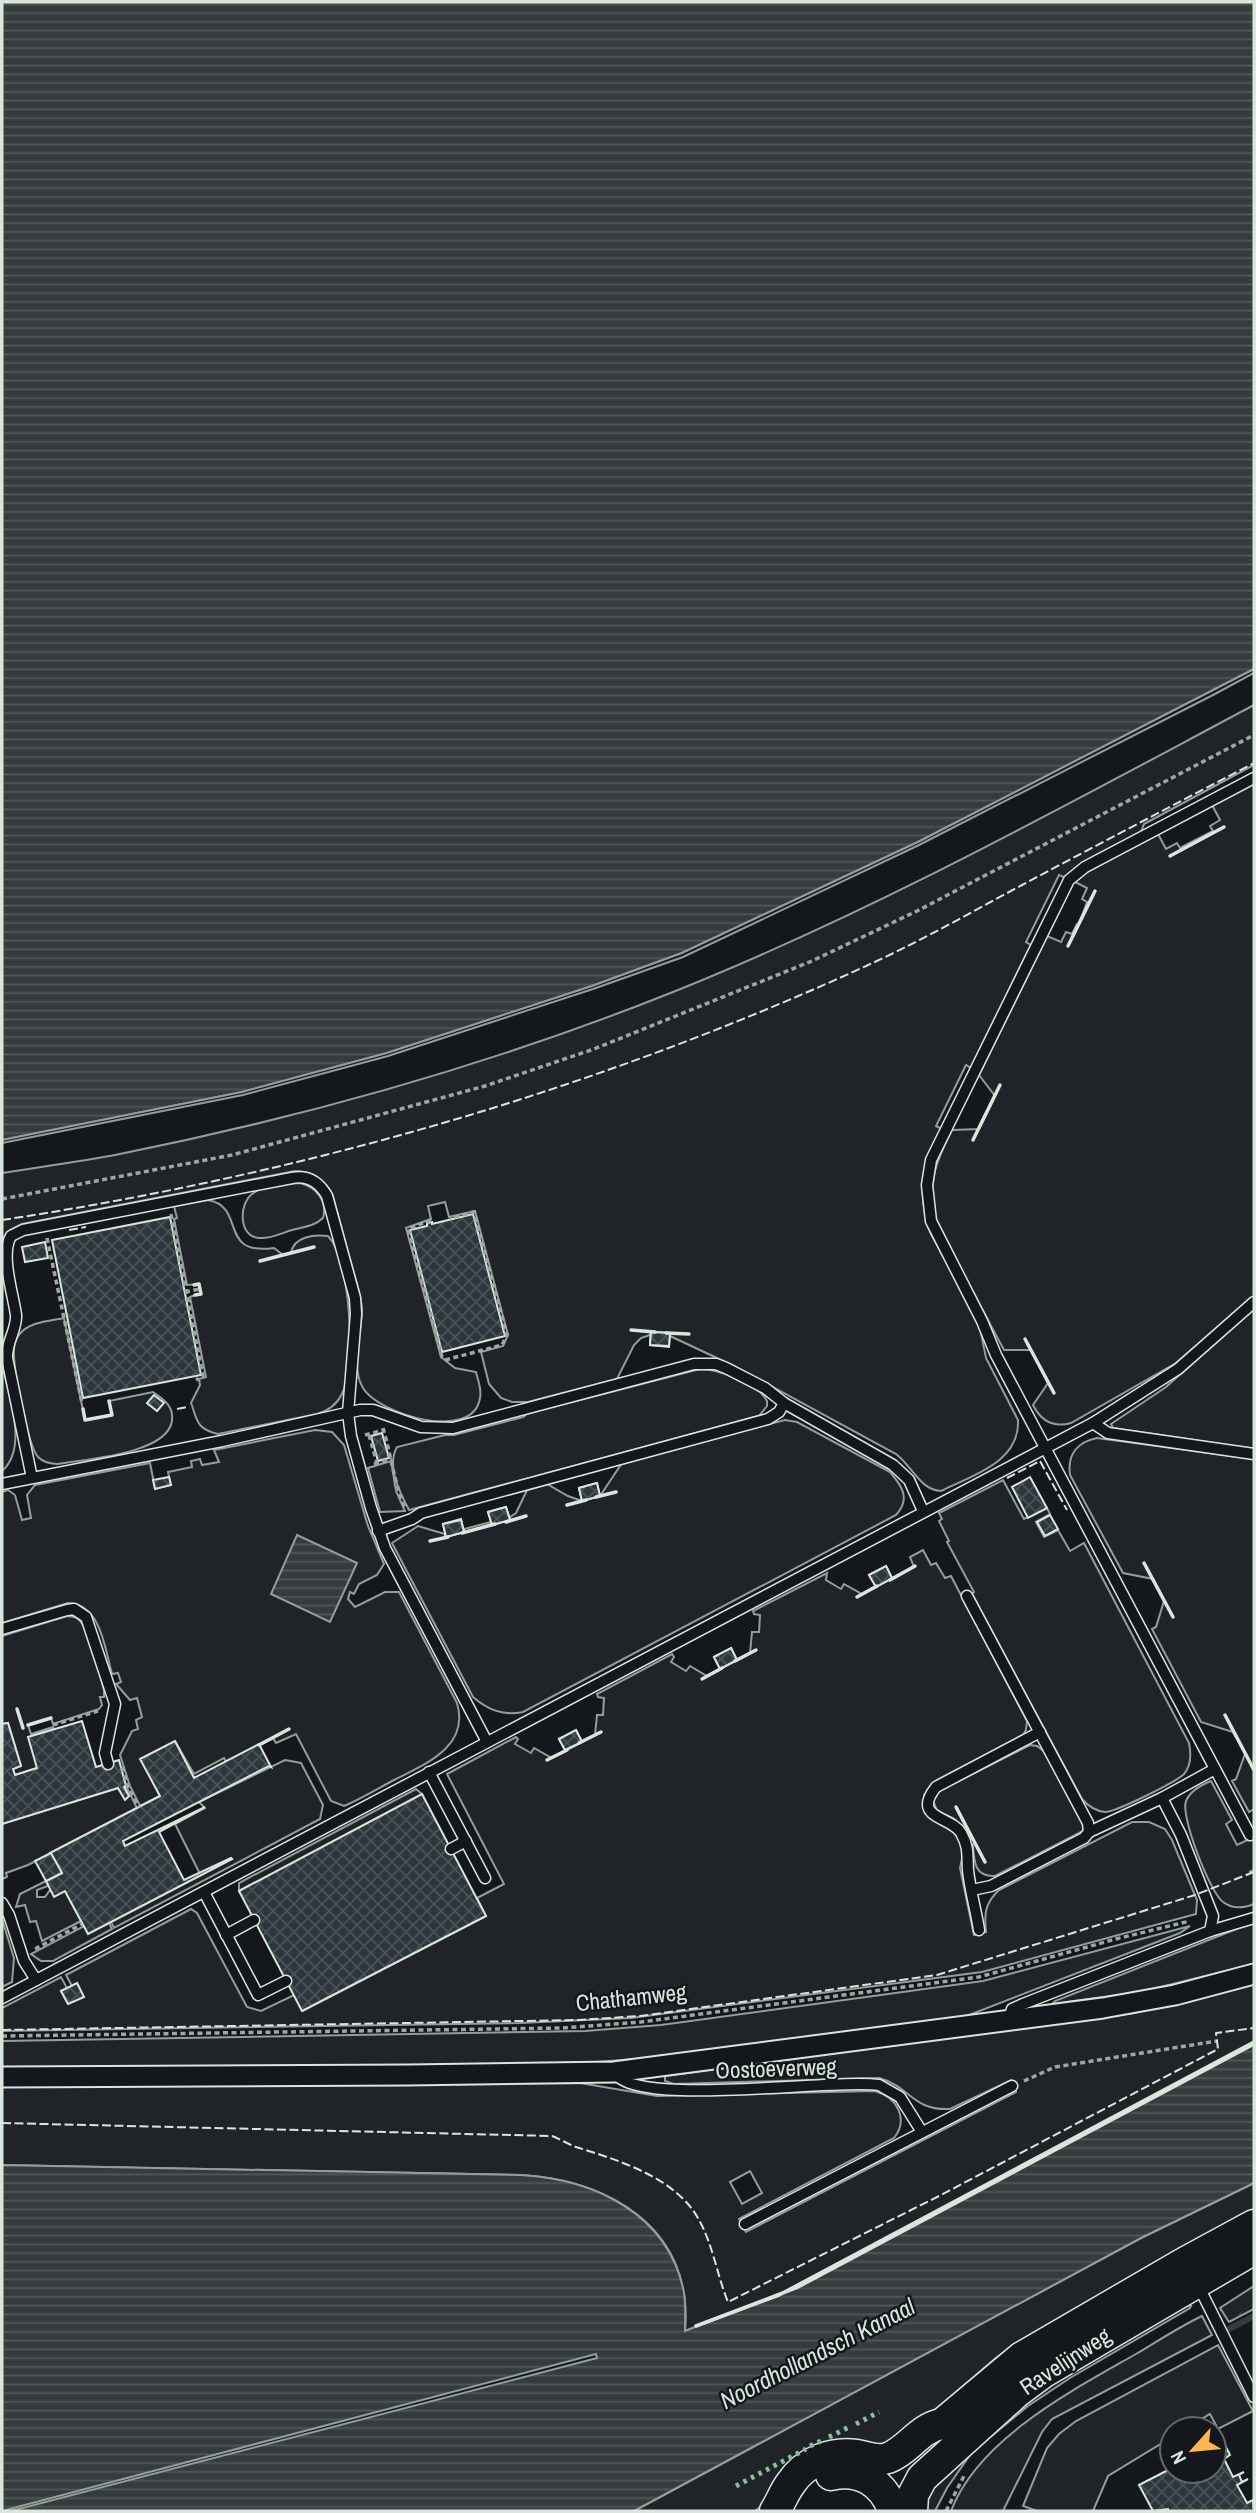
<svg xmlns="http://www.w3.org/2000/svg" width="1256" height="2513" font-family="'Archivo Narrow',sans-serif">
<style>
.green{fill:#202428;stroke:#939e99;stroke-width:2;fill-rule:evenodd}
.forest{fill:url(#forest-firs);stroke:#939e99;stroke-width:2}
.water{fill:url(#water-rules);stroke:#939e99;stroke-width:2}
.pier{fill:#14181c;stroke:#939e99;stroke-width:2}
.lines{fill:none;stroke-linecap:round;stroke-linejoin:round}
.stream{stroke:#363b3e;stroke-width:6}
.building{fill:url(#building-cross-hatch);stroke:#d8e6dc;stroke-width:2}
.service-casing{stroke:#d8e6dc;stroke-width:13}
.minor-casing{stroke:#d8e6dc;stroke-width:23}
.primary-casing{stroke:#d8e6dc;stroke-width:33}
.path{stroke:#9da8a2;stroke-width:3.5;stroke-dasharray:5 3.5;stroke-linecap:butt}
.service{stroke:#14181c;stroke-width:10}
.minor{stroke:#14181c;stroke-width:19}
.primary{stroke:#14181c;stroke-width:30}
.hedge{stroke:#8ac095;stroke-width:5;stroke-dasharray:3.5 5;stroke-linecap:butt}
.fence{stroke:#d8e6dc;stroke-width:2;stroke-dasharray:9 3.5;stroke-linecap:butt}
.wall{stroke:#d8e6dc;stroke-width:3.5}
.labels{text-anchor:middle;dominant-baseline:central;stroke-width:5;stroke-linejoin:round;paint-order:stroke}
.street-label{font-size:23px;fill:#d8e6dc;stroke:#14181c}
.water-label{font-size:24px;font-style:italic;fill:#d8e6dc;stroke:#14181c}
</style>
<defs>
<pattern id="forest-firs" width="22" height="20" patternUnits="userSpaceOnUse" patternTransform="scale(1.75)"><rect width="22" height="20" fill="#202428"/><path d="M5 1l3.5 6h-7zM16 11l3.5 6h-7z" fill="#404447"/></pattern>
<pattern id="water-rules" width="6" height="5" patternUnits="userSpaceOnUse" patternTransform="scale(1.75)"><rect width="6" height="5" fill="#363b3e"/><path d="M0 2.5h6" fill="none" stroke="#525759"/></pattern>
<pattern id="building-cross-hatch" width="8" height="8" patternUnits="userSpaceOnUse" patternTransform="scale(1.75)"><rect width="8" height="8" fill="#2c363c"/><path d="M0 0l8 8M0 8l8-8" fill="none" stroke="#4a5358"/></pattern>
</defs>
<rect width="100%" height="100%" fill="#14181c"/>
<g class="green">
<path d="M1254,705V765L1144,824L1141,832L1086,861L1066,878L1059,875L1026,942L1031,945L971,1068L966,1065L936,1126L942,1129C923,1168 916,1190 930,1232L979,1323L986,1358L1018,1420C1020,1462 973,1475 941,1491C920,1490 912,1466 896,1454L734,1366L670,1336V1333L651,1332L650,1335L641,1338L634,1345L617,1379L528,1402H512L501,1398L489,1384L481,1352L503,1346L508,1335L475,1211L449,1217L445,1202L428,1206L431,1219L406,1228L441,1357L455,1368L476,1372C478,1381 482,1389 480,1398C473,1443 378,1414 363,1388C350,1367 362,1333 362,1309C361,1294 355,1278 351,1263C345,1240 339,1218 333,1196C326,1180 312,1171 295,1171L22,1224L10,1230L2,1240V1173C40,1167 78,1162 115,1155C305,1117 493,1064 673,992C873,912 1064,806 1254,705Z"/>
<path d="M1254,783V1296L1176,1363L1071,1423C1053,1428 1041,1421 1033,1405L1048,1383L1031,1350H1004L938,1227C926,1187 934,1165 952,1130L979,1129L995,1096L979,1075L1047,936L1061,942L1066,932L1072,934L1077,924H1079L1087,902L1082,899L1087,888L1075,882L1087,872L1158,834L1166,849L1177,843L1180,848L1213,831L1210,826L1220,820L1212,805Z"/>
<path d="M300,1183C316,1187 328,1201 323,1218C315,1226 303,1227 292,1230C282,1233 270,1239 260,1238C239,1238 238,1205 252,1194C263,1185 286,1183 300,1183Z"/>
<path d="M208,1200C247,1207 217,1256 274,1248L283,1255L291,1253C293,1237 314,1234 328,1236C351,1259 356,1365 342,1394C337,1404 328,1411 317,1414L218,1434C195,1429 197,1418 191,1403L200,1385L199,1379L206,1377L190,1297L201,1293L199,1284L187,1285L174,1219L177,1218L174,1206Z"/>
<polygon points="1254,1309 1254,1449 1113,1428 1111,1424 1166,1387"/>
<path d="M64,1318L85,1420L112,1415L109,1401L153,1392C165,1400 174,1407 172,1421C167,1454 86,1459 58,1464C51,1464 44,1463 38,1457C28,1446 13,1367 14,1351C14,1346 16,1339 19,1335C28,1322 49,1321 64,1318Z"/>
<path d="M2,1363C8,1394 29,1448 2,1471Z"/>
<path d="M700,1369C718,1369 759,1384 767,1401V1406L759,1416L409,1510C400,1493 386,1466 397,1447L445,1435H454L523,1417L527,1414L545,1409Z"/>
<path d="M785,1420L797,1422L890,1472C902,1486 911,1499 896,1515L523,1712C503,1716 488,1710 473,1697L392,1543L418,1526L445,1534V1537L464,1532V1529L491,1522L492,1525L510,1520V1517L516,1513L527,1490L547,1484L568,1496L582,1501L600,1496L622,1463Z"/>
<path d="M315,1430L332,1432L344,1445L368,1526L384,1564L377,1575L359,1584L354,1594L350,1592L348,1599L355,1607L385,1592H399L457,1703C470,1747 425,1764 394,1780C377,1789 361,1799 344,1806L331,1801L296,1734L276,1743L273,1738L226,1762L224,1758L194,1774L175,1741L141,1759L160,1796L140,1806L130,1786L120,1755L132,1731L138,1729L136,1720L142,1717L137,1698L130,1700L116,1684L121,1682L118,1673L112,1674C105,1649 101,1604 68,1603L2,1623V1492L8,1490L15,1495L22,1520L31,1518L27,1495L35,1485L150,1463L155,1488L171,1485L168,1472L192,1467L191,1461L200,1459L202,1465L219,1462L214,1450Z"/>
<path d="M1097,1438L1254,1459V1809L1249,1812L1232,1781L1236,1779L1245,1754L1244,1751L1233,1732L1201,1722L1152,1629L1156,1627L1164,1601L1153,1579L1123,1573L1070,1475C1067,1454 1078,1442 1097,1438Z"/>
<polygon points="391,1461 396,1491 405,1511 380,1512 368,1468"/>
<path d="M1003,1480L1024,1519L1047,1508L1050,1514L1036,1522L1044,1537L1058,1530L1070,1551L1084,1543L1189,1743C1191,1753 1191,1766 1184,1774C1176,1782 1116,1812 1105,1812C1096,1811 1088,1806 1082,1799L972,1594L974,1592L947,1542L949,1541L939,1521L942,1519L939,1513Z"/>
<path d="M923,1550L931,1565L936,1563L945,1578L951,1576L1027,1721L1026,1730L1023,1735L937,1780L924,1795V1806L930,1818L955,1831L964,1849L960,1868L974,1935L986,1932C984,1914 985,1903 999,1890L1132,1822H1149L1165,1829L1172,1840L1197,1900L1196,1914L982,1972L631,2018L520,2023L2,2031V2008L61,1977L67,1988L61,1991L68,2004L83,1997L77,1983L72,1986L66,1975L191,1909L197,1913L247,2007L261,2011L294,1995L303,2011L486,1916L477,1898L504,1884L447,1774L516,1737L518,1739L515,1744L531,1753L534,1748L552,1758L595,1735L597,1715H603L604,1698L598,1697L597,1694L672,1654L674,1657L671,1662L686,1671L690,1666L707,1676L750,1653L752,1632H759L760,1615L754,1614L753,1611L827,1573L826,1580L841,1589L844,1584L862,1594L914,1567L910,1557Z"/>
<path d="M67,1616C73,1617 74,1616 78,1619C91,1630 100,1674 104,1691V1697H100L102,1705L99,1709L53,1724L51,1718L28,1725L31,1734L53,1727L54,1729L31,1736L37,1768L15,1775L13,1769L21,1766L8,1723L2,1724V1636Z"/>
<path d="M1030,1745L1037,1746L1045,1752L1083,1824V1831L995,1876C974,1877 974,1861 973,1844L975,1843L966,1826L964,1827L953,1818L937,1811L933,1800L939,1791Z"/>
<polygon points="285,1760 301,1763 323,1805 320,1819 114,1928 111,1922 232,1859 231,1858 200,1874 175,1824 205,1808 199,1802"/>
<path d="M1211,1781L1232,1820L1226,1824L1237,1845L1254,1837V1870L1249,1872L1254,1871V1904C1244,1908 1232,1909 1223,1902C1210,1893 1180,1815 1186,1801C1190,1791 1201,1785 1211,1781Z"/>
<polygon points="126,1786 137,1808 28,1865 6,1873 7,1877 2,1879 2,1824 118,1788 125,1799 129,1796 124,1787"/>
<polygon points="416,1789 422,1794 239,1891 239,1883"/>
<polygon points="46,1881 48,1886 37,1890 37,1897 45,1897 50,1890 65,1891 81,1921 42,1941 36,1921 30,1922 25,1905 16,1907 20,1894"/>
<polygon points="2,1919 14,1958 12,1982 2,1987"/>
<polygon points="1254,1922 1254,1964 1140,1992 1052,2004 1055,2001"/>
<polygon points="109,1923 112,1929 53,1961 41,1961 31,1954 84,1926 88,1934"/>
<polygon points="1190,1926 1180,1933 964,2017 648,2058 558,2065 502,2066 2,2067 2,2041 585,2031 661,2025 983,1981"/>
<path d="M1254,1984V2042L779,2295L685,2331C694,2230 611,2180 521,2175L2,2165V2086L580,2083L657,2096L875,2091C897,2097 909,2119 894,2138L739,2219L746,2232L1016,2092L1011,2080L950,2109C912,2111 910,2086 879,2078L674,2084L665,2081V2076L1134,2013ZM750,2171L762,2193L742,2204L730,2182Z"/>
<polygon points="1254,2183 1254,2215 1033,2333 997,2357 900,2440 879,2446 765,2503 755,2511 634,2511 1141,2238"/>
<polygon points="1188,2305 1191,2306 1190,2308 1070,2378 1028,2406 972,2452 947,2488 935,2511 923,2511 924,2495 1027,2395"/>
<path d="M1202,2316L1212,2335L1052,2419L1042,2432L1003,2511H951C978,2439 1073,2390 1136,2354C1158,2341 1179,2327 1202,2316Z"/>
<polygon points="1218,2345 1253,2411 1218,2429 1210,2414 1185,2429 1172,2429 1172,2437 1108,2476 1093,2511 1037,2511 1023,2506 1047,2448 1059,2434 1076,2421"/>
</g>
<polygon class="forest" points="1254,2286 1254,2309 1229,2322 1220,2308"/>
<g class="water">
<polygon points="2,2 1254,2 1254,669 918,842 682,953 592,986 387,1053 242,1092 2,1140"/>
<polygon points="297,1535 357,1563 330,1622 271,1594"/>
<path d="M1254,2044V2183L1141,2238L634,2511H2V2165L521,2175C594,2179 669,2214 684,2293C686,2305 685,2318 685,2331L798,2287Z"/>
</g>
<g class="pier">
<polygon points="1254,669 1254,673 1213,695 919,845 683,957 593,989 388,1056 243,1095 2,1143 2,1140 242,1092 387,1053 592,986 682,953 918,842"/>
<polygon points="596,2354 597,2358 11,2511 2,2511"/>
</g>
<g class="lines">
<polyline class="stream" points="1229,2329 1254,2316"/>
</g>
<g class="building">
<polygon points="473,1214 505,1336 442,1352 410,1230 427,1226 427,1223 432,1222 432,1224"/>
<polygon points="170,1217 201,1375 83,1398 52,1240"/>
<polygon points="45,1242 48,1258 25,1262 22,1247"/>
<polygon points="651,1332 670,1333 669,1347 650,1345"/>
<polygon points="651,1332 670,1333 669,1346 650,1345"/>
<polygon points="154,1395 164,1403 157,1411 147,1403"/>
<polygon points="382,1433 389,1458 378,1461 371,1436"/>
<polygon points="169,1477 171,1485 155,1489 153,1480"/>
<polygon points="1030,1477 1047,1508 1028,1518 1012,1487"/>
<polygon points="597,1483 600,1496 582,1501 579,1488"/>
<polygon points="597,1483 600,1496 582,1501 579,1488"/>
<polygon points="506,1507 510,1520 492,1525 488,1512"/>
<polygon points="506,1507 510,1520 492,1525 488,1512"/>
<polygon points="1050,1515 1058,1529 1045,1536 1037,1522"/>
<polygon points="461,1519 464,1532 446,1537 443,1524"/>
<polygon points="461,1520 464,1532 446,1537 443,1524"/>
<polygon points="886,1566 892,1578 876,1587 869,1575"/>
<polygon points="886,1566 892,1578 876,1587 869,1575"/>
<polygon points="731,1648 737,1660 720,1669 714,1657"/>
<polygon points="731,1648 737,1660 720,1669 714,1657"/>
<polygon points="82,1721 96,1767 119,1760 126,1786 124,1787 129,1796 125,1800 118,1788 2,1824 2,1724 8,1723 21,1766 13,1769 15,1775 37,1768 28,1737"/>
<polygon points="576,1730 582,1742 565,1750 559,1739"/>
<polygon points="576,1730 582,1742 565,1750 559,1739"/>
<polygon points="175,1741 194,1778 259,1744 271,1767 269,1766 123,1841 125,1846 205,1807 159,1832 184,1880 231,1858 232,1859 88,1934 65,1891 54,1897 46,1881 62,1873 50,1853 160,1796 140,1759"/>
<polygon points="422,1794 486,1916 302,2011 239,1891"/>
<polygon points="51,1853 62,1873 46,1881 35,1861"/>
<polygon points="77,1983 84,1997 68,2004 61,1991"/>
<polygon points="1222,2439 1230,2455 1224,2459 1233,2477 1244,2472 1239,2475 1242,2482 1248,2479 1237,2485 1247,2503 1253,2500 1254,2511 1169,2511 1168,2509 1153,2511 1139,2485 1172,2468 1172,2471 1214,2471 1214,2453 1219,2450 1215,2442"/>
</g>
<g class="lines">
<defs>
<g id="service">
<polyline points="1093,1423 1108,1433 1254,1454"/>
<path d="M32,1478L7,1358C6,1342 17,1330 16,1315C13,1293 0,1255 11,1236L23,1230L292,1178C308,1175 319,1182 327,1196L355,1298L356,1314L348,1413L351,1436L371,1508L385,1548L487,1742"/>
<polyline points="2,1484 222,1441 360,1410 373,1410 421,1427 453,1428 694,1364 716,1364 726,1368 765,1388 784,1403 893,1465 909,1480 923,1511"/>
<polyline points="378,1531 412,1519 421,1513 768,1419 779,1412 784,1403"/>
<polyline points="967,1596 1088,1823 1089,1832"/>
<polyline points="2,1629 67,1610 74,1609 86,1617 115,1704 105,1753 108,1764"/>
<polyline points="429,1772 485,1878"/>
<polyline points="1162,1798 1181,1835 1213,1916 1210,1931"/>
<polyline points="1250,1835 996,1355 982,1321 931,1221 927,1185 931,1160 1069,880 1085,867 1254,778"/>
<polyline points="451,1849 466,1841"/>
<polyline points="972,1890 991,1886 1084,1838 1089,1832 1162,1798 1215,1769"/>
<polyline points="204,1892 258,1995 286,1981"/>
<polyline points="2,1903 9,1915 24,1961 36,1980"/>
<path d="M979,1930C976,1910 970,1890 968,1870C967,1855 969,1847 961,1833C951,1816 911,1819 936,1787L1040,1732"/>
<polyline points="226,1935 254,1920"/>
<polyline points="2,1998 1093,1423 1178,1369 1254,1302"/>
<polyline points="1008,2021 1012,2009 1023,2004 1210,1931 1254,1918"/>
<path d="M615,2073C635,2108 834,2078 879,2085L900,2097L922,2132"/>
<polyline points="745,2224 1012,2086"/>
<polyline points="1198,2285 1254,2397"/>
</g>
<polyline id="minor" points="2,2077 408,2075 614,2072 1103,2008 1175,1995 1254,1974"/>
<g id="primary">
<path d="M831,2475C860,2468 884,2483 893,2511"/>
<path d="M775,2511C781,2502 784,2492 791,2483C805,2462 831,2451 857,2455C868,2457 877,2462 888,2458C909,2450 919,2428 942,2424L1022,2357L1184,2263L1254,2225"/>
<polyline points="912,2511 913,2495 922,2478 1017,2392 1044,2372 1254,2249"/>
</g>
</defs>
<use href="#service" class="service-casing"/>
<use href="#minor" class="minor-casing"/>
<use href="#primary" class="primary-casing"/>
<g class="path">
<polyline points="2,1199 232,1155 485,1086 594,1049 812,961 917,911 1254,735"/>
<polyline points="171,1214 203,1376 196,1380"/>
<polyline points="431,1220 408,1229 442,1357 445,1360 502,1345 507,1335 474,1212 450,1218"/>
<polyline points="47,1238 82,1403"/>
<polyline points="185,1292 200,1289"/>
<path d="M383,1428C391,1455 394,1482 405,1508"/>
<polyline points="365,1435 384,1430"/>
<polyline points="369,1435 377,1463"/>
<polyline points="374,1464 392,1459"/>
<polyline points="53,1725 98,1711"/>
<polyline points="122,1767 128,1787 139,1807"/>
<polyline points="35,1949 82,1924"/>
<polyline points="2,2036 563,2028 641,2022 979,1977 1116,1939 1190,1921"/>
<polyline points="1024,2081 1055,2067 1217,2041"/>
<polyline points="946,2511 964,2476"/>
</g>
<use href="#service" class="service"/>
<use href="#minor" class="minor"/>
<use href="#primary" class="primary"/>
<g class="hedge">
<polyline points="856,2424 879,2412"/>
<polyline points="829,2437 851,2426"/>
<polyline points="810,2446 825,2439"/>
<polyline points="736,2486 806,2449"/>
</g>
<g class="fence">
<path d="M2,1220C299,1175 593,1091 866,966C919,942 970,913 1022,885C1099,844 1177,803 1254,763"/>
<polyline points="69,1230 86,1227"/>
<polyline points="177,1409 187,1407"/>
<polyline points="1007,1478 1040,1461 1067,1510"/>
<polyline points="2,2030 579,2020 640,2016 937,1975 1195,1895 1254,1872"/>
<path d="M2,2123L552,2136C560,2139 568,2144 576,2147C618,2160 677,2178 699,2220C713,2245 717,2275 728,2302L941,2195L1218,2049L1216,2033L1254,2028"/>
</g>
<g class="wall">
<polyline points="1170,856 1224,827"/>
<polyline points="1068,946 1095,891"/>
<polyline points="973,1140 1000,1085"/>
<polyline points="260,1261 314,1247"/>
<polyline points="194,1285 199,1284 201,1294 195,1295"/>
<polyline points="631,1330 655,1332"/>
<polyline points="666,1333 689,1334"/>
<polyline points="1025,1339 1054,1393"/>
<polyline points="83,1409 85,1420 112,1415 109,1401"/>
<polyline points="596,1497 616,1492"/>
<polyline points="567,1505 586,1500"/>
<polyline points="506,1522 526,1516"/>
<polyline points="462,1533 495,1524"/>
<polyline points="430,1541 448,1537"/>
<polyline points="1144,1563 1173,1617"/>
<polyline points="890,1580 915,1566"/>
<polyline points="857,1597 877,1586"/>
<polyline points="735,1661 756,1650"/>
<polyline points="702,1679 722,1668"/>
<polyline points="17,1709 23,1728"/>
<polyline points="1225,1715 1254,1770"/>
<polyline points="28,1725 51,1718"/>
<polyline points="579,1743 601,1732"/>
<polyline points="259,1745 289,1729"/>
<polyline points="547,1760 567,1750"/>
<polyline points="956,1807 985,1862"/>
<polyline points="1254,2042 779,2295 696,2326 798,2287 1254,2044"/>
</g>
</g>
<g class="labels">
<g class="street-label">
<text transform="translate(631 1997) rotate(-6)">Chathamweg</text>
<text transform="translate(776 2068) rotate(-2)">Oostoeverweg</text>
<text transform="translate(1065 2361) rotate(-33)">Ravelijnweg</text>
</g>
<g class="water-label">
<text transform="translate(817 2353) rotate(-27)">Noordhollandsch Kanaal</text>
</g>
</g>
<rect width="1256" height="2513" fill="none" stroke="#d8e6dc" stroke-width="7"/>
<g transform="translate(1193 2450) rotate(243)"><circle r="33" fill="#14181c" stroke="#626a69" stroke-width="2"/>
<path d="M0-5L12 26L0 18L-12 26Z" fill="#ffb74d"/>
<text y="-10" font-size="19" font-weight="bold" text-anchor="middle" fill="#d8e6dc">N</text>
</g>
</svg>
